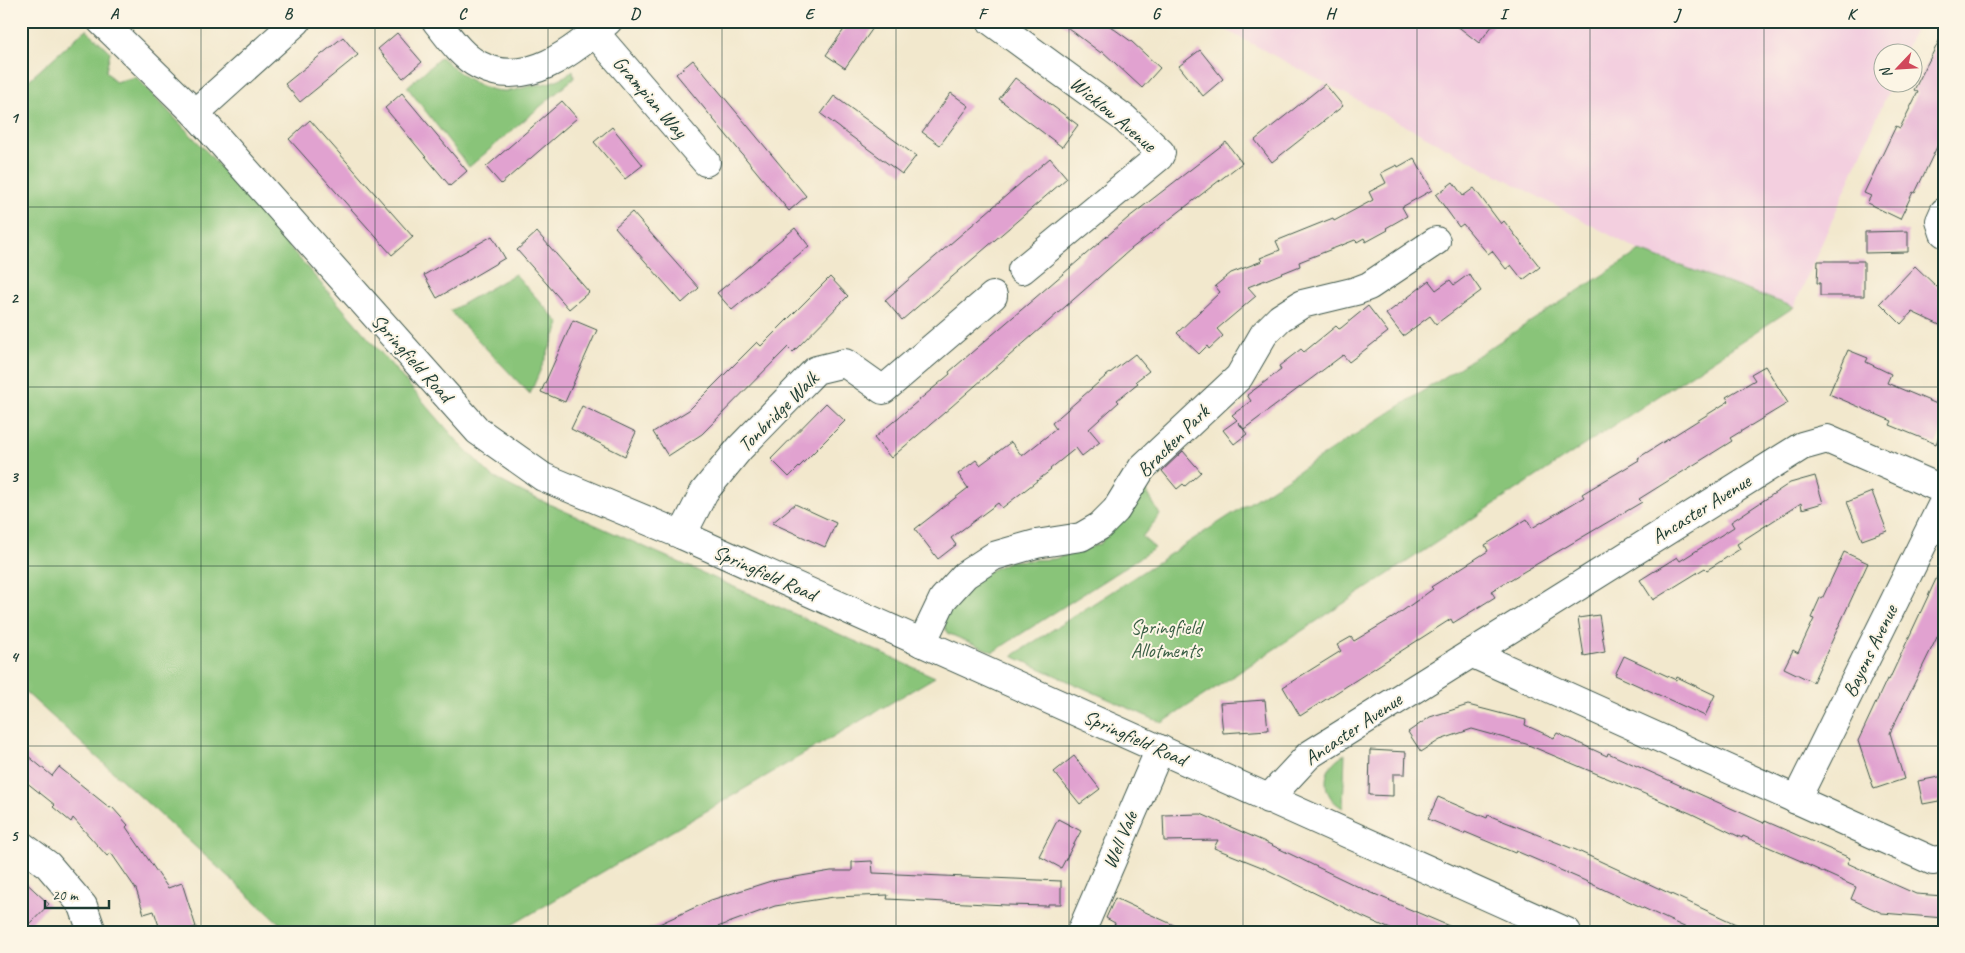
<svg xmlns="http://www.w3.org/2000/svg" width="1965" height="953" font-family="Caveat,sans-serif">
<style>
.built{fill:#f3cfdf}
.green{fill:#89c479;stroke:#548056}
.building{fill:#e1a2d0}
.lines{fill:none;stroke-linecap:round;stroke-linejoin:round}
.minor-casing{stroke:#3f574b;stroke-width:30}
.minor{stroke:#fff;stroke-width:28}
.grid{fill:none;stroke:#1f3d34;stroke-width:1;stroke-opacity:0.55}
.labels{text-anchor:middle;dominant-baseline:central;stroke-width:4;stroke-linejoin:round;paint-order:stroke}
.street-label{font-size:20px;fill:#1f3d34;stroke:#fcf5e5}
.park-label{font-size:20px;fill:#3a5f45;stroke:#fcf5e5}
.neatline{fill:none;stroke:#1f3d34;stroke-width:2}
.grid-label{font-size:16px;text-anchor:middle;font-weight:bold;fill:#1f3d34}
</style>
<rect width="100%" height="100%" fill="#fcf5e5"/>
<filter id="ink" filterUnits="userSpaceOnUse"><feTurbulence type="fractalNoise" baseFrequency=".02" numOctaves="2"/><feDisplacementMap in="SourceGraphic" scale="10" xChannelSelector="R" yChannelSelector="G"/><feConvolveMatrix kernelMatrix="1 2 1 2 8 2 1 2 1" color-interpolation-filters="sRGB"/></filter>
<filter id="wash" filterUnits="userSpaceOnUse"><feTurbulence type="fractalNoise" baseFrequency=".0096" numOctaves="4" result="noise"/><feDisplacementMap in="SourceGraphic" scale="20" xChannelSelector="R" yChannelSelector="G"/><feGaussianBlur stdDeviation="1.12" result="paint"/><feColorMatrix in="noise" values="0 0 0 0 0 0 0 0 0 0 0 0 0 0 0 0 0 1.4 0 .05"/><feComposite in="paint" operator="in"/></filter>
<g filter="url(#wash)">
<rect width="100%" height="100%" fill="#f2e8cd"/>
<polygon class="built" points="1209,21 1918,21 1905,52 1882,52 1882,82 1892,83 1794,307 1640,251"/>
<g class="green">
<polygon points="86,29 110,52 106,71 115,82 136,77 208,153 459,443 493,477 522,492 935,677 500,932 289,932 21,688 21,87"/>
<path d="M441,57C460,74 481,92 508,91C516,91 524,87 531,86C546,84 563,80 573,70L574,78L469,167L407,87Z"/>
<polygon points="1640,251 1794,307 1162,723 1012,656"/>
<polygon points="515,274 560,324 530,394 450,311"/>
<polygon points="1146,490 1160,515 1142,537 1155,548 993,652 947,633 942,618 967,582 1010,561 1054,559 1100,544"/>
<path d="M1345,754L1343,808C1319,796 1321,765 1345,754Z"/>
</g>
<g id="blocks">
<g class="building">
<polygon points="850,21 863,21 873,28 845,68 826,55"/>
<polygon points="1059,21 1103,21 1132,42 1160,68 1142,88 1102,51 1101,53"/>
<polygon points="1451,21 1496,21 1479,43"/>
<polygon points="1944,31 1944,132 1915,193 1913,192 1900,219 1867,203 1871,196 1864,193 1896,126 1900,128 1918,92 1914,90"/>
<polygon points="397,33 422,62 403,78 378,49"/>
<polygon points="343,37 358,55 300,102 285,84"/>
<polygon points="1200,50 1223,79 1203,96 1179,66"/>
<polygon points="693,60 806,196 789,211 676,74"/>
<polygon points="1015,78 1078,125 1062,147 999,99"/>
<polygon points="1325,84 1343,106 1272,162 1255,140"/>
<polygon points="402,93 467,171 450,186 385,108"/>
<polygon points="951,93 969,106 940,145 922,132"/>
<polygon points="834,96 916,156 902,174 821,114"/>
<polygon points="562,101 577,118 501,184 486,167"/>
<polygon points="310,120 413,237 392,255 289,139"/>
<polygon points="612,127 643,165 625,179 594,142"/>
<polygon points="1226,142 1242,163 1131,249 951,407 891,458 874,438 950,374 949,372 1128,218"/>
<polygon points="1050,158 1067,178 902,320 885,300"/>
<polygon points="1414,158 1432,190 1402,207 1407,216 1386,228 1388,230 1366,242 1364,238 1357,242 1355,240 1299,262 1300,266 1248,287 1256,296 1217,329 1223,336 1209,349 1207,346 1199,354 1177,333 1220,292 1215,286 1231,273 1262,261 1260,258 1280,250 1276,241 1333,218 1334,221 1373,200 1369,192 1386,183 1381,173 1397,165 1398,167"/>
<polygon points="1453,182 1463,196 1474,188 1501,224 1504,221 1540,267 1523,280 1511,265 1506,269 1492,251 1488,254 1463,224 1459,227 1436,195"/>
<polygon points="632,212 699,288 682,303 615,227"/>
<polygon points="795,228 809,246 732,310 717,293"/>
<polygon points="1908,231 1908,252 1865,253 1865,232"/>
<polygon points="537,232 589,292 569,309 517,250"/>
<polygon points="492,236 505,258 437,298 424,275"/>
<polygon points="1818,261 1864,261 1864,296 1820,296 1820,283 1817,283"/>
<polygon points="1915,266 1937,287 1944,290 1944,327 1912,312 1901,324 1880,303"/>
<polygon points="1469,274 1481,291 1436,324 1430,316 1403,336 1386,314 1429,281 1436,290 1450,280 1454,285"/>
<polygon points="830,277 848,296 793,352 788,347 702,434 668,456 653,432 689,410 757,342 761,346"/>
<polygon points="1368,306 1388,332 1349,362 1343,355 1244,429 1238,422 1247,434 1234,444 1223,430 1237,420 1232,415 1251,401 1247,395 1281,370 1279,366 1301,349 1304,352 1336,326 1339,329 1341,328"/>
<polygon points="573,320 597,330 565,402 541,392"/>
<polygon points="1848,350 1868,358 1866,362 1891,374 1887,383 1944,407 1944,424 1936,444 1890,425 1892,421 1829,394"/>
<polygon points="1135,354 1149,371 1136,381 1138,383 1117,400 1119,402 1089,429 1100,442 1082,456 1076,448 1050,469 1051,470 1002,508 998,503 951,538 956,545 938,559 915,529 968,488 958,474 976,460 980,465 1011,442 1022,456 1056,429 1052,423 1106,376"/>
<polygon points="1765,366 1788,403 1730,438 1732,441 1639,499 1642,502 1491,591 1495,597 1453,623 1451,619 1300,716 1283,687 1341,651 1337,645 1351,637 1354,641 1394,617 1433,589 1431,587 1488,551 1485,545 1527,519 1532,528 1584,497 1582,494 1639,460 1638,458 1729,401 1726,397 1755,380 1751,374"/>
<polygon points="826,403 845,421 789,477 771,459"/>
<polygon points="582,406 636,432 625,456 571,429"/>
<polygon points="1183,451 1201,472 1185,486 1183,484 1177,489 1162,471"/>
<polygon points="1815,476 1823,503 1802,509 1801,503 1737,544 1740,549 1707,570 1705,568 1653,600 1640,580 1677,557 1680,561 1734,527 1731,522 1790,483"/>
<polygon points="1872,492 1887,531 1862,540 1847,502"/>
<polygon points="795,504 836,523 825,547 772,523"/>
<polygon points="1844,552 1868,563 1813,682 1784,668 1793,650 1798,653 1814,619 1811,618 1820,598 1822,599"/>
<polygon points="1944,562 1944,623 1890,733 1904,779 1874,789 1858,741 1887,679 1889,680"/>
<polygon points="1599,615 1605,652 1584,656 1578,618"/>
<polygon points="1624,656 1676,680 1677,677 1715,695 1705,716 1615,675"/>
<polygon points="1265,700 1268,730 1223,733 1220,703"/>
<polygon points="1468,705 1526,720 1525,725 1554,738 1557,733 1607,756 1608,753 1764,823 1765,821 1850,858 1847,863 1916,894 1944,896 1944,918 1882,913 1851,899 1856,887 1801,862 1801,861 1743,836 1742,838 1690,813 1526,744 1472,729 1440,740 1421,752 1408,732 1430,717"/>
<polygon points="21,750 52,776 59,767 110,808 112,807 128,825 126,827 168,888 182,883 196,927 181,932 161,932 154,911 144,914 136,889 111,853 107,856 73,818 71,822 53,807 55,805 21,778"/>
<polygon points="1370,750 1406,752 1405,774 1393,774 1393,796 1369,795"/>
<polygon points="1074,756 1100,789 1080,804 1054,772"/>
<polygon points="1944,776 1944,800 1923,804 1918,781"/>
<polygon points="1438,797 1487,818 1488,815 1576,850 1753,932 1695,932 1581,879 1516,851 1515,853 1465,832 1464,834 1428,819"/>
<polygon points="1201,814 1263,841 1365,890 1463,932 1397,932 1363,917 1264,868 1214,848 1218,840 1164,841 1163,815"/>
<polygon points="1058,819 1081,831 1061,868 1039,856"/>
<polygon points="872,861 873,873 1061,881 1061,904 1048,904 1048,906 1006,905 887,899 888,895 834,897 775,906 704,932 642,932 711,900 771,881 831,871 852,871 852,862"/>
<polygon points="21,878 49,904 30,924 21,915"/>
<polygon points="1115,898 1143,911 1189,932 1127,932 1114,926 1115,923 1106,918"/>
</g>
</g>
</g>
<g filter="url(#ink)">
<use href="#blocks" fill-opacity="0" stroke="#3f574b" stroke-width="1"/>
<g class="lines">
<defs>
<g id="minor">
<polyline points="101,21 195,113 478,431 543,477 682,535 1567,932"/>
<path d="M436,21C448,36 461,56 479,65C527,90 573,51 608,21"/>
<polyline points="991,21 1124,118 1161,153 1159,157 1022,270"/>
<polyline points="595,33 706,162"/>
<polyline points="195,113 297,21"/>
<polyline points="1944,212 1940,221 1944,233"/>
<polyline points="682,535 704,492 740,448 816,370 845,363 883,390 993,296"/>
<polyline points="922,643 943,599 965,575 994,556 1036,544 1081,537 1100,526 1116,510 1142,468 1239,377 1264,334 1280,318 1302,304 1356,291 1369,286 1436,241"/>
<polyline points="1471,653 1933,861 1944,859"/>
<polyline points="1268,799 1309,755 1802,446 1827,439 1944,490"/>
<polyline points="1796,800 1944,501"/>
<polyline points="21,845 48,865 83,906 92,932"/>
<polyline points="1081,932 1160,749"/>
</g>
</defs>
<use href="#minor" class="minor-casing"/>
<use href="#minor" class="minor"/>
</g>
</g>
<path class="grid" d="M201,21V932M375,21V932M548,21V932M722,21V932M896,21V932M1069,21V932M1243,21V932M1417,21V932M1590,21V932M1764,21V932M21,207H1944M21,387H1944M21,566H1944M21,746H1944"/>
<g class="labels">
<g class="street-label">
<text transform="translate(650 97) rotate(49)">Grampian Way</text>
<text transform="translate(1113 114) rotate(40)">Wicklow Avenue</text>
<text transform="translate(412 358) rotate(48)">Springfield Road</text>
<text transform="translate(778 412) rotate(-45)">Tonbridge Walk</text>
<text transform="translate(1173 441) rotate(-45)">Bracken Park</text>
<text transform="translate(1701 509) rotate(-32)">Ancaster Avenue</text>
<text transform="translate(765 573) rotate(24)">Springfield Road</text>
<text transform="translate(1870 651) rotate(-64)">Bayons Avenue</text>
<text transform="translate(1353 729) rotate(-34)">Ancaster Avenue</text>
<text transform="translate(1135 738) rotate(24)">Springfield Road</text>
<text transform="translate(1120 840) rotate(-67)">Well Vale</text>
</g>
<g class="park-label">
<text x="1166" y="627">Springfield<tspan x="1166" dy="23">Allotments</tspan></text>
</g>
</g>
<rect width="1965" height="953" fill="none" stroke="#fcf5e5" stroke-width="55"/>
<g transform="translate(1898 68) rotate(245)"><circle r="24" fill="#fcf5e5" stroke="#a4ab9e"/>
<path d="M0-4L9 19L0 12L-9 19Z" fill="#d1495b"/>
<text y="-8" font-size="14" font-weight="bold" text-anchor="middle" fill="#1f3d34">N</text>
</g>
<path d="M45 900v8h64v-8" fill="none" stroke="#1f3d34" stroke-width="2.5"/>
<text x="52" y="900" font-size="15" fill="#1f3d34" stroke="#fcf5e5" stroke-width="4" paint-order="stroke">20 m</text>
<rect x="28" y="28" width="1910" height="898" class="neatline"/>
<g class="grid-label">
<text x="114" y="19">A</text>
<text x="288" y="19">B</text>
<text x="462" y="19">C</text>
<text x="635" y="19">D</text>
<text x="809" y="19">E</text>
<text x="982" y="19">F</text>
<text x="1156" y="19">G</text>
<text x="1330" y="19">H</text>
<text x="1503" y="19">I</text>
<text x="1677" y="19">J</text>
<text x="1851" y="19">K</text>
<text x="14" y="123">1</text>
<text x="14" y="303">2</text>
<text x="14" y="482">3</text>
<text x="14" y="662">4</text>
<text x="14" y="841">5</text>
</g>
</svg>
